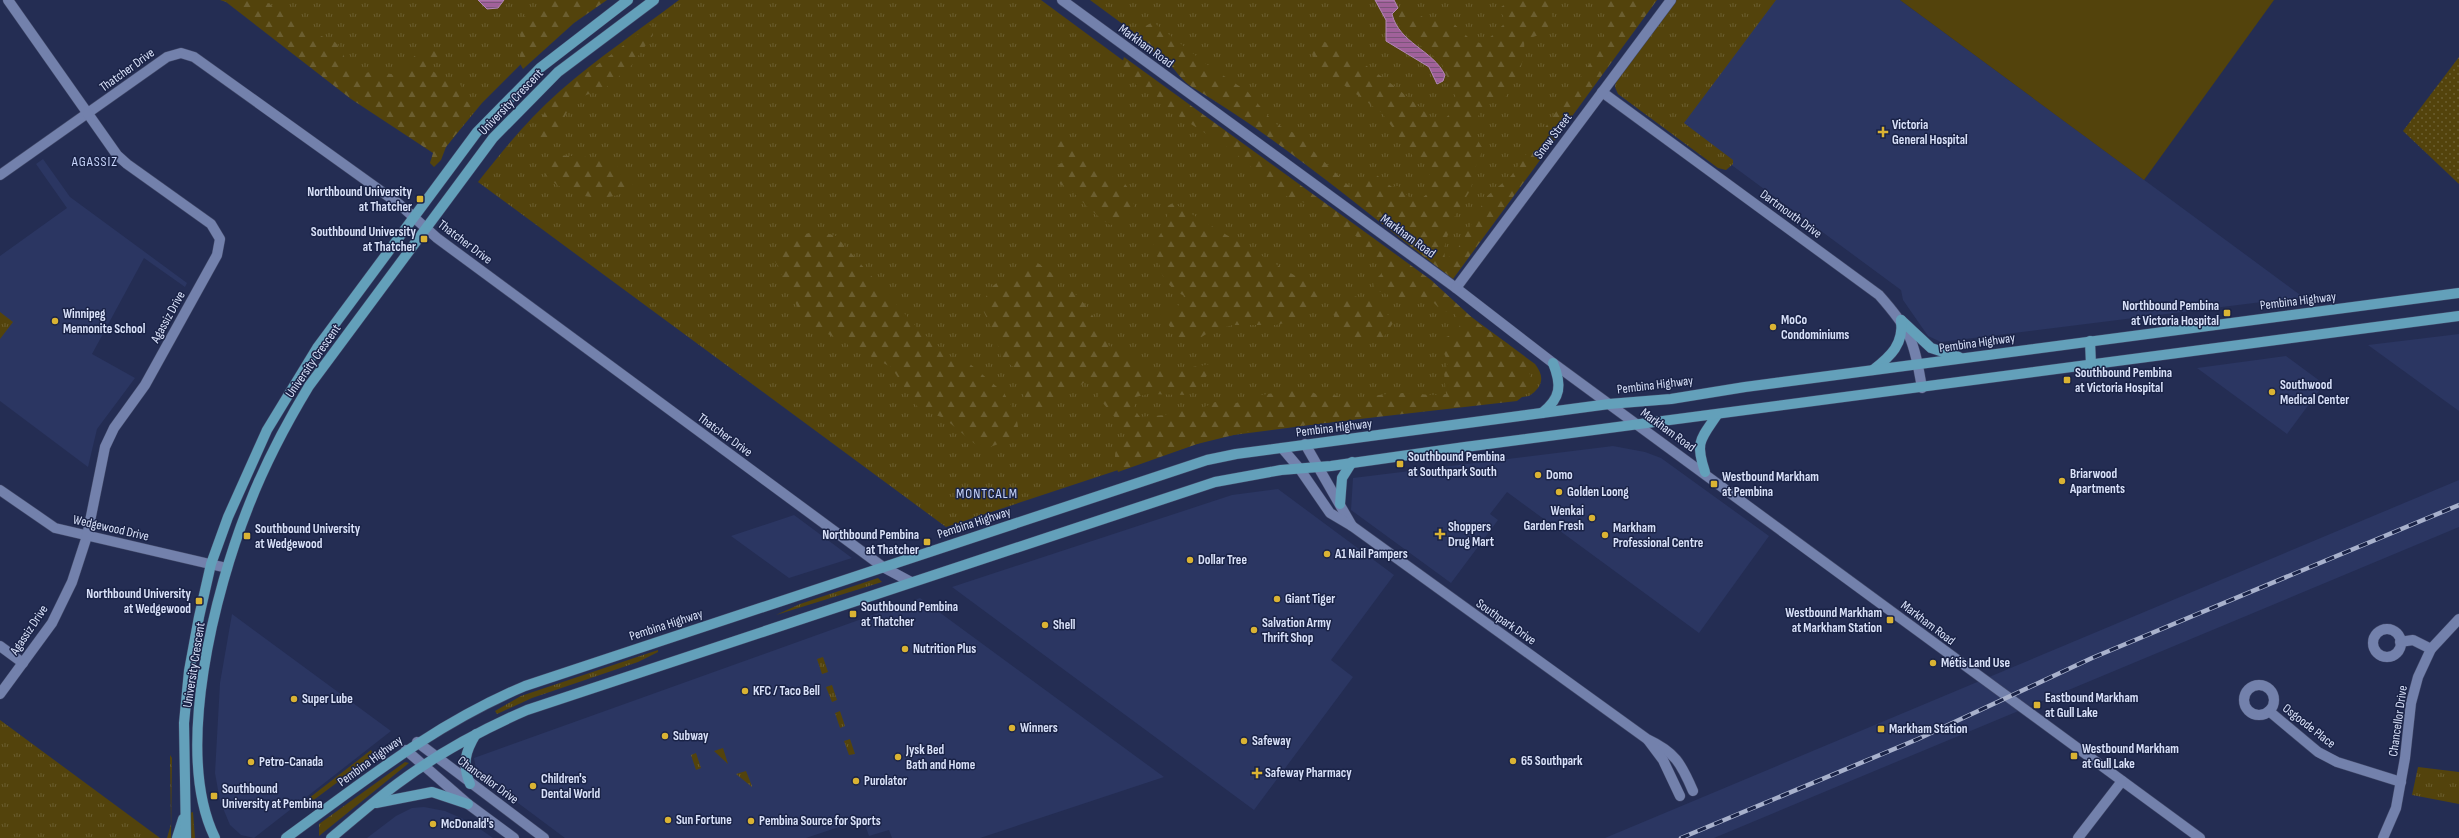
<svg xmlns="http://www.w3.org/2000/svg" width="2459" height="838" font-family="'Sofia Sans Condensed',sans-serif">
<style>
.built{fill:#2b3662}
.grass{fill:url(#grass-tufts)}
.forest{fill:url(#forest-firs)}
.garden{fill:url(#garden-dots)}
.pitch{fill:#53430c}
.water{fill:url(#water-rules);stroke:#b287b6}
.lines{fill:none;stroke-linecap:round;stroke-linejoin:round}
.minor-casing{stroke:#424969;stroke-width:11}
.major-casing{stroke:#424969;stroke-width:11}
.minor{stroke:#7381ac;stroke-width:10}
.major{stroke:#63a0ba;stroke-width:10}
.rail-casing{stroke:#a8b1cc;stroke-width:4.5}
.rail{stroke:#1a2347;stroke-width:3;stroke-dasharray:9;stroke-linecap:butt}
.poi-dot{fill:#dab333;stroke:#1a2347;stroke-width:1.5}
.labels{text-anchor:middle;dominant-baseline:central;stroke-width:3;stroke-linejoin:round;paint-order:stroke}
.street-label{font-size:13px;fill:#d9e1f9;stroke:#1a2347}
.poi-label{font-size:13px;font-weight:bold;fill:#d9e1f9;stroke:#1a2347;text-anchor:start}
.neighbourhood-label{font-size:14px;letter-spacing:1px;fill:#c6d3f9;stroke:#1a2347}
</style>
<defs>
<pattern id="grass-tufts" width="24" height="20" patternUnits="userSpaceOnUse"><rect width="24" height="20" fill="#53430c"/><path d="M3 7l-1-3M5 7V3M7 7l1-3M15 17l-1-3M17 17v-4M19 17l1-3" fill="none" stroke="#6b5e30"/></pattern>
<pattern id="forest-firs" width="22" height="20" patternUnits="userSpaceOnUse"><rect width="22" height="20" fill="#53430c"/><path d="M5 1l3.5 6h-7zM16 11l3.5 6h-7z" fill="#6b5e30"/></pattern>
<pattern id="garden-dots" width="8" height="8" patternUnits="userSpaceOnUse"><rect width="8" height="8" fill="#53430c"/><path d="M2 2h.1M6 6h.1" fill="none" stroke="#6b5e30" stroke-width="1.8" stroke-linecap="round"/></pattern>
<pattern id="water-rules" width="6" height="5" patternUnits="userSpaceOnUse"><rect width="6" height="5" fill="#a1619a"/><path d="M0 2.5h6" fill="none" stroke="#7b557a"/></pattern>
</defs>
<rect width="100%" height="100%" fill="#242d53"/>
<g class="built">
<polygon points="1686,0 1900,0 2303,297 1941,342 1928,336 1903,300 1901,290 1623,85"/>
<polygon points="43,159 70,197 187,283 185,287 144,258 92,354 135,378 97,429 88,467 0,401 0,256 67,208 36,164"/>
<polygon points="2459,334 2459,411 2368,345"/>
<polygon points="2286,356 2324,384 2287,434 2197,368"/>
<polygon points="1613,446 1645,452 1661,458 1769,536 1699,633 1507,492 1490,514 1498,520 1451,583 1351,510 1353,478"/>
<polygon points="2459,480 2459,527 1714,838 1605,838"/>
<polygon points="1278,489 1394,575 1331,660 1353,677 1254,810 952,587 1232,495"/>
<polygon points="794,515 852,558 789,578 731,536"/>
<polygon points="920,598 1164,777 980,838 892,838 889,830 869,836 863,819 806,838 565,838 479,774 476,769 474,758"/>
<polygon points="232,614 391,731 254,838 241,835 230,825 220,801 215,773 220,683"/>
<polygon points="424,807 445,811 470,822 493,838 367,838 396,816 412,808"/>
</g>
<g class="grass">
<polygon points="230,0 599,0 530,55 482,103 440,154"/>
<path d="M679,0H1041L1535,364C1545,377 1543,387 1529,396L1218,437L946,527L478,182C503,150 529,118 560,91C598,58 639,30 679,0Z"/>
<polygon points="1090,0 1649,0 1452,266"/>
<polygon points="1676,0 1776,0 1684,123 1733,160 1733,164 1726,170 1718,168 1618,94 1615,87 1616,81"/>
<polygon points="0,312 13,322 0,339"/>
<polygon points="878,578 882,582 776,615 800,604"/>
<polygon points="658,650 658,652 638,662 532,698 497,714 495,711 521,696"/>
<polygon points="823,657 828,672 822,674 817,659"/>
<polygon points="832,685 837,700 832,702 826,687"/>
<polygon points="840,711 845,726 840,728 835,713"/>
<polygon points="0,720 160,838 0,838"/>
<polygon points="850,739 855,754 849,755 844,741"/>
<polygon points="723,748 728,764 714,751"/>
<polygon points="371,750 373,754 370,758 311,802 304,802"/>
<polygon points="696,753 701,768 696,770 691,755"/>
<polygon points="170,755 172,758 171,838 167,838 171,824"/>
<polygon points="405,762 409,763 319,836 319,824"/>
<polygon points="2418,767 2459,772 2459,804 2412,795"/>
<polygon points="746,771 752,786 752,787 736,774"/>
<polygon points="193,812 195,838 191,838 190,813"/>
</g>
<g class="forest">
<path d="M220,0H263L319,35L335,42L342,49L347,67L360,75C366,73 374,70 379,71C396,75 392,77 408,68C410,57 419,51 429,48L436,52L439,59L430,60L426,66L441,77H456L462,88L459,97L477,107L446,147L441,160L434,167L430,163L433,153L351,99L226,2Z"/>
<polygon points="535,0 607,0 574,23 523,69 519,62 522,44 518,23 523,17 539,13 538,5"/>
<path d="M1510,0H1550L1553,22L1539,35L1524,40C1526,64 1516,81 1503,101H1491L1480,113L1471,129L1483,149L1475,168L1471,189L1452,221L1444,248L1445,260L1457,250L1487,196L1511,176L1605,42L1603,23L1609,0H1657L1453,279C1367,214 1285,142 1192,87C1174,76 1167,49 1143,50L1133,41L1130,34L1153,22L1209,66L1248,92L1274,123L1296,134L1351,188L1366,175L1374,173L1392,187L1398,186L1412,200H1420L1428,193L1430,170L1434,159L1413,156L1382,113L1315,64L1311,49L1323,41C1364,60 1401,90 1434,120L1445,119L1452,111L1456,98L1441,62L1401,30L1397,20L1404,5L1429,21L1448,18L1471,40L1483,44L1503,25L1504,18L1501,12L1503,8L1495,12Z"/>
<polygon points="651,25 653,35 631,66 603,90 586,95 571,104 548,151 540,147 535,130 546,110 570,85"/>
<path d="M1124,57L1431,280L1479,324L1508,344L1527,363L1533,388L1517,401L1246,432L1197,444L1118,472C1116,465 1113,455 1117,448C1121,441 1125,441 1126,431L1098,397V387L1085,382L1045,409L1034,408L1024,398L1019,370L1002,360L995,335L982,308C989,288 991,284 1010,277C1019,274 1027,266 1035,261L1061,280L1054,290L1058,295L1072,291C1089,306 1099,325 1109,346C1132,351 1125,354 1140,365C1152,374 1196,367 1210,364C1209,376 1200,390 1188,395L1148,394L1136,397L1134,409L1140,417L1165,415L1179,407L1200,409L1215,402L1236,403L1256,396L1304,388L1316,394L1334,395L1350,401C1363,396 1391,393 1406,393C1419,393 1432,397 1446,394L1444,372L1448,363L1440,343L1442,339L1457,332L1460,325L1455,314L1441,310L1429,298L1416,296L1410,302L1375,290L1373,282L1381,274V266L1357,237L1328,219L1313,206L1281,194L1233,151L1166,108L1155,94L1136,85L1121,68Z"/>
<path d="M1052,137C1079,138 1087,159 1107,173C1112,178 1121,179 1125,184C1132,192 1133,200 1135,210L1125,222L1110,225C1099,218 1077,198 1070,188L1061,185L1052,174L1054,167L1062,163Z"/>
<path d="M556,155C585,157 621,155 634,187C607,206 568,198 545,175L547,165Z"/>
<path d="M1173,203L1314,287L1321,295L1320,302L1304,318L1276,325H1233L1211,331L1200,338L1178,337L1164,319L1165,312L1178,306L1184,296C1155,278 1165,272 1153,245L1167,224V206Z"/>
<path d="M819,231L836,236L920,331L951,357L969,363L1004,393L1016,414L1018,427L1009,440L982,450L944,418L919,409L891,367L805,322L774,259C787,237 794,236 819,231Z"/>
<path d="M1343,296C1366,296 1381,301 1393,323L1383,338L1363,342L1340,334L1332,310Z"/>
</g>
<polygon class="garden" points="2459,57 2459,184 2403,131"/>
<polygon class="pitch" points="1900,0 2274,0 2144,180"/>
<g class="water">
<polygon points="478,0 504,0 498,8 487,9"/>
<path d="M1375,0H1394L1398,8L1392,14C1399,43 1433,50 1445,75L1443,81L1437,84L1429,67L1386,41V20Z"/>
</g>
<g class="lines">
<defs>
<g id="minor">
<polyline points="1062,0 1456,288 1553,363 2200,838"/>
<path d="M1602,92L1879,295C1911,331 1914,340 1922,388"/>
<polyline points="0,175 167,57 181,53 194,57 399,204 437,238 883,567 911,582"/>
<polyline points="1456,288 1671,0"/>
<polyline points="1305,444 1352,526"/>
<path d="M1282,448L1299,468L1330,513L1352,526L1647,739C1675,752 1681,763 1693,791"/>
<polyline points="0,490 55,528 227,568"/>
<circle cx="2387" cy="643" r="14"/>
<polyline points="2400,642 2413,640 2431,649"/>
<polyline points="0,646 23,663"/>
<circle cx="2259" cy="700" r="15"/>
<polyline points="0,694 52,623 72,582 87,536 105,447 114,428 145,385 217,255 220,239 211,224 127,164 117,155 8,0"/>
<polyline points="2269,711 2318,752 2337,762 2401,782"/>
<polyline points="1648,740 1663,760 1680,796"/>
<polyline points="417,742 544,838"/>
<polyline points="406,750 468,804 514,838"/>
<polyline points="2078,838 2122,781"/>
<polyline points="2383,838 2396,808 2405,758 2411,703 2418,677 2431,649 2459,619"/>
</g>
<g id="major">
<polyline points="1901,320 1931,348 1959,357"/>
<polyline points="2090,341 2091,365"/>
<path d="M1873,370C1891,356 1904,344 1901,320"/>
<path d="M1542,413C1561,398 1562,385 1553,363"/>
<path d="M1705,472C1695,442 1700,440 1717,415"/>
<polyline points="1340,504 1342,478 1352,462"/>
<path d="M470,784C462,764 465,752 476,734"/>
<polyline points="376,803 432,792 468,804"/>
<polyline points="177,838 183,819"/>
<polyline points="186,838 184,723 189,671 199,617 211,564 228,517 267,430 317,348 477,132 540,68 628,0"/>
<path d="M215,838C173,752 215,590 249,505C265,464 286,424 309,386L493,138L558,72L654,0"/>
<path d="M286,838C366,780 433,725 525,686L1207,460L1236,454L1609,404L1671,399L1745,387L2459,293"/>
<path d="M331,838C353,820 374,801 397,784C437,754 481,730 527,710L1215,482L1281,470L1331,466L1465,447L2459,316"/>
</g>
</defs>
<use href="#minor" class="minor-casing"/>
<use href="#major" class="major-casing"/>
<use href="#minor" class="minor"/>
<use href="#major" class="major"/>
<defs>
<polyline id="rail" points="1681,838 1918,739 2092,658 2459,505"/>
</defs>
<use href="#rail" class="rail-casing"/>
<use href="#rail" class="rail"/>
</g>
<g class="poi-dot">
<path d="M1881 126h4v4h4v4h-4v4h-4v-4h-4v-4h4z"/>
<rect x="416" y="195" width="8" height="8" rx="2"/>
<rect x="420" y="235" width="8" height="8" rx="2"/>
<rect x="2223" y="309" width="8" height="8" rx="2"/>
<circle cx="55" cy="321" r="4"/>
<circle cx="1773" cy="327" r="4"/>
<rect x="2063" y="376" width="8" height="8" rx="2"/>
<circle cx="2272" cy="392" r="4"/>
<rect x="1396" y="460" width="8" height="8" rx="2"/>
<circle cx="1538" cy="475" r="4"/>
<circle cx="2062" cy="481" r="4"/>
<rect x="1710" y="480" width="8" height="8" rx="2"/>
<circle cx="1559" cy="492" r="4"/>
<circle cx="1592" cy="518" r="4"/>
<path d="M1438 528h4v4h4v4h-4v4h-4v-4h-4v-4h4z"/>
<circle cx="1605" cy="535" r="4"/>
<rect x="243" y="532" width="8" height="8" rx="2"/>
<rect x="923" y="538" width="8" height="8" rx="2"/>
<circle cx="1327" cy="554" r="4"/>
<circle cx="1190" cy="560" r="4"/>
<circle cx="1277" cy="599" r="4"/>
<rect x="195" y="597" width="8" height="8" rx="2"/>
<rect x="849" y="610" width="8" height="8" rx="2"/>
<rect x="1886" y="616" width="8" height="8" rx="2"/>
<circle cx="1045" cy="625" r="4"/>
<circle cx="1254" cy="630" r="4"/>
<circle cx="905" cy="649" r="4"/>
<circle cx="1933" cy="663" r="4"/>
<circle cx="745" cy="691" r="4"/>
<circle cx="294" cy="699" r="4"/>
<rect x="2033" y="701" width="8" height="8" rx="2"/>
<circle cx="1012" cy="728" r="4"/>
<rect x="1877" y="725" width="8" height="8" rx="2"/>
<circle cx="665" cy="736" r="4"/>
<circle cx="1244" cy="741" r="4"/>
<rect x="2070" y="752" width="8" height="8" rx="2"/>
<circle cx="898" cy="757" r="4"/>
<circle cx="1513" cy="761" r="4"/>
<circle cx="251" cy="762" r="4"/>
<path d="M1255 767h4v4h4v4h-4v4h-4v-4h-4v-4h4z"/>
<circle cx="856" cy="781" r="4"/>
<circle cx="533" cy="786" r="4"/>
<rect x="210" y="792" width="8" height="8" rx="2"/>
<circle cx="668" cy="820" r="4"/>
<circle cx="751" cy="821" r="4"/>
<circle cx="433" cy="824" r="4"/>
</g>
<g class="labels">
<g class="street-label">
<text transform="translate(1146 46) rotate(36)">Markham Road</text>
<text transform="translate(127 70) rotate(-36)">Thatcher Drive</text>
<text transform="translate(511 102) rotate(-46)">University Crescent</text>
<text transform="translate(1553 136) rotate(-53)">Snow Street</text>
<text transform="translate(1791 214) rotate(36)">Dartmouth Drive</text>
<text transform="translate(1408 236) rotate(36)">Markham Road</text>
<text transform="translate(465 242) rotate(37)">Thatcher Drive</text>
<text transform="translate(2298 301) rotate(-7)">Pembina Highway</text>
<text transform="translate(168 317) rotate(-61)">Agassiz Drive</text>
<text transform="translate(1977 343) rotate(-8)">Pembina Highway</text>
<text transform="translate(313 361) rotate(-55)">University Crescent</text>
<text transform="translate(1655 385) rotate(-7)">Pembina Highway</text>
<text transform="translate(1334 428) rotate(-7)">Pembina Highway</text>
<text transform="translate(1668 430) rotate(36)">Markham Road</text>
<text transform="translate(725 435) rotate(36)">Thatcher Drive</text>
<text transform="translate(974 523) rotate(-18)">Pembina Highway</text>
<text transform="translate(111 528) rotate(13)">Wedgewood Drive</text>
<text transform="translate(1506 622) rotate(35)">Southpark Drive</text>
<text transform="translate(1928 623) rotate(37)">Markham Road</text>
<text transform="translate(666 625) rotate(-18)">Pembina Highway</text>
<text transform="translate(29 630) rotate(-56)">Agassiz Drive</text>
<text transform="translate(194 665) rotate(-81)">University Crescent</text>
<text transform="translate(2398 721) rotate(-82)">Chancellor Drive</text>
<text transform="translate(2309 726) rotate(38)">Osgoode Place</text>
<text transform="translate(370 761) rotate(-36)">Pembina Highway</text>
<text transform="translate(488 780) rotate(36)">Chancellor Drive</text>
</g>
<g class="poi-label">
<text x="1892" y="125">Victoria<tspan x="1892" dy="15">General Hospital</tspan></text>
<text x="412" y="192" text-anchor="end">Northbound University<tspan x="412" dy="15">at Thatcher</tspan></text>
<text x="416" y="232" text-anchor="end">Southbound University<tspan x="416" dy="15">at Thatcher</tspan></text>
<text x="2219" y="306" text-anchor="end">Northbound Pembina<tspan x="2219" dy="15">at Victoria Hospital</tspan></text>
<text x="63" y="314">Winnipeg<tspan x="63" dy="15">Mennonite School</tspan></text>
<text x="1781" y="320">MoCo<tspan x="1781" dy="15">Condominiums</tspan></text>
<text x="2075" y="373">Southbound Pembina<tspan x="2075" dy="15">at Victoria Hospital</tspan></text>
<text x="2280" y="385">Southwood<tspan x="2280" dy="15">Medical Center</tspan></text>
<text x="1408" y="457">Southbound Pembina<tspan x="1408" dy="15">at Southpark South</tspan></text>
<text x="2070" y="474">Briarwood<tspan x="2070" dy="15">Apartments</tspan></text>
<text x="1546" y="475">Domo</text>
<text x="1722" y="477">Westbound Markham<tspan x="1722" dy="15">at Pembina</tspan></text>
<text x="1567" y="492">Golden Loong</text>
<text x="1584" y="511" text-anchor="end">Wenkai<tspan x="1584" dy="15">Garden Fresh</tspan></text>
<text x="1448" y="527">Shoppers<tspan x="1448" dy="15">Drug Mart</tspan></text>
<text x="1613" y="528">Markham<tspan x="1613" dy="15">Professional Centre</tspan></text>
<text x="255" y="529">Southbound University<tspan x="255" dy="15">at Wedgewood</tspan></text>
<text x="919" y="535" text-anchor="end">Northbound Pembina<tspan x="919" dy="15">at Thatcher</tspan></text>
<text x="1335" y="554">A1 Nail Pampers</text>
<text x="1198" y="560">Dollar Tree</text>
<text x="191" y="594" text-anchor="end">Northbound University<tspan x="191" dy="15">at Wedgewood</tspan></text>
<text x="1285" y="599">Giant Tiger</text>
<text x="861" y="607">Southbound Pembina<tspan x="861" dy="15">at Thatcher</tspan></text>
<text x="1882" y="613" text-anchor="end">Westbound Markham<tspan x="1882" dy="15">at Markham Station</tspan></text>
<text x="1262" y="623">Salvation Army<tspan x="1262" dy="15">Thrift Shop</tspan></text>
<text x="1053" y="625">Shell</text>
<text x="913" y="649">Nutrition Plus</text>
<text x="1941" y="663">Métis Land Use</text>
<text x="753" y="691">KFC / Taco Bell</text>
<text x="2045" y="698">Eastbound Markham<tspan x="2045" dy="15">at Gull Lake</tspan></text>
<text x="302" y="699">Super Lube</text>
<text x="1020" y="728">Winners</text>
<text x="1889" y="729">Markham Station</text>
<text x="673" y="736">Subway</text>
<text x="1252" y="741">Safeway</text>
<text x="2082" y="749">Westbound Markham<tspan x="2082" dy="15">at Gull Lake</tspan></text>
<text x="906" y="750">Jysk Bed<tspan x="906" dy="15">Bath and Home</tspan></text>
<text x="1521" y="761">65 Southpark</text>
<text x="259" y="762">Petro-Canada</text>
<text x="1265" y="773">Safeway Pharmacy</text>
<text x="541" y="779">Children's<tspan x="541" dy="15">Dental World</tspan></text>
<text x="864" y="781">Purolator</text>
<text x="222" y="789">Southbound<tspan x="222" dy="15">University at Pembina</tspan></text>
<text x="676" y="820">Sun Fortune</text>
<text x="759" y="821">Pembina Source for Sports</text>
<text x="441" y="824">McDonald's</text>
</g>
<g class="neighbourhood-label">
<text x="95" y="161">AGASSIZ</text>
<text x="987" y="493">MONTCALM</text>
</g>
</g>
</svg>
